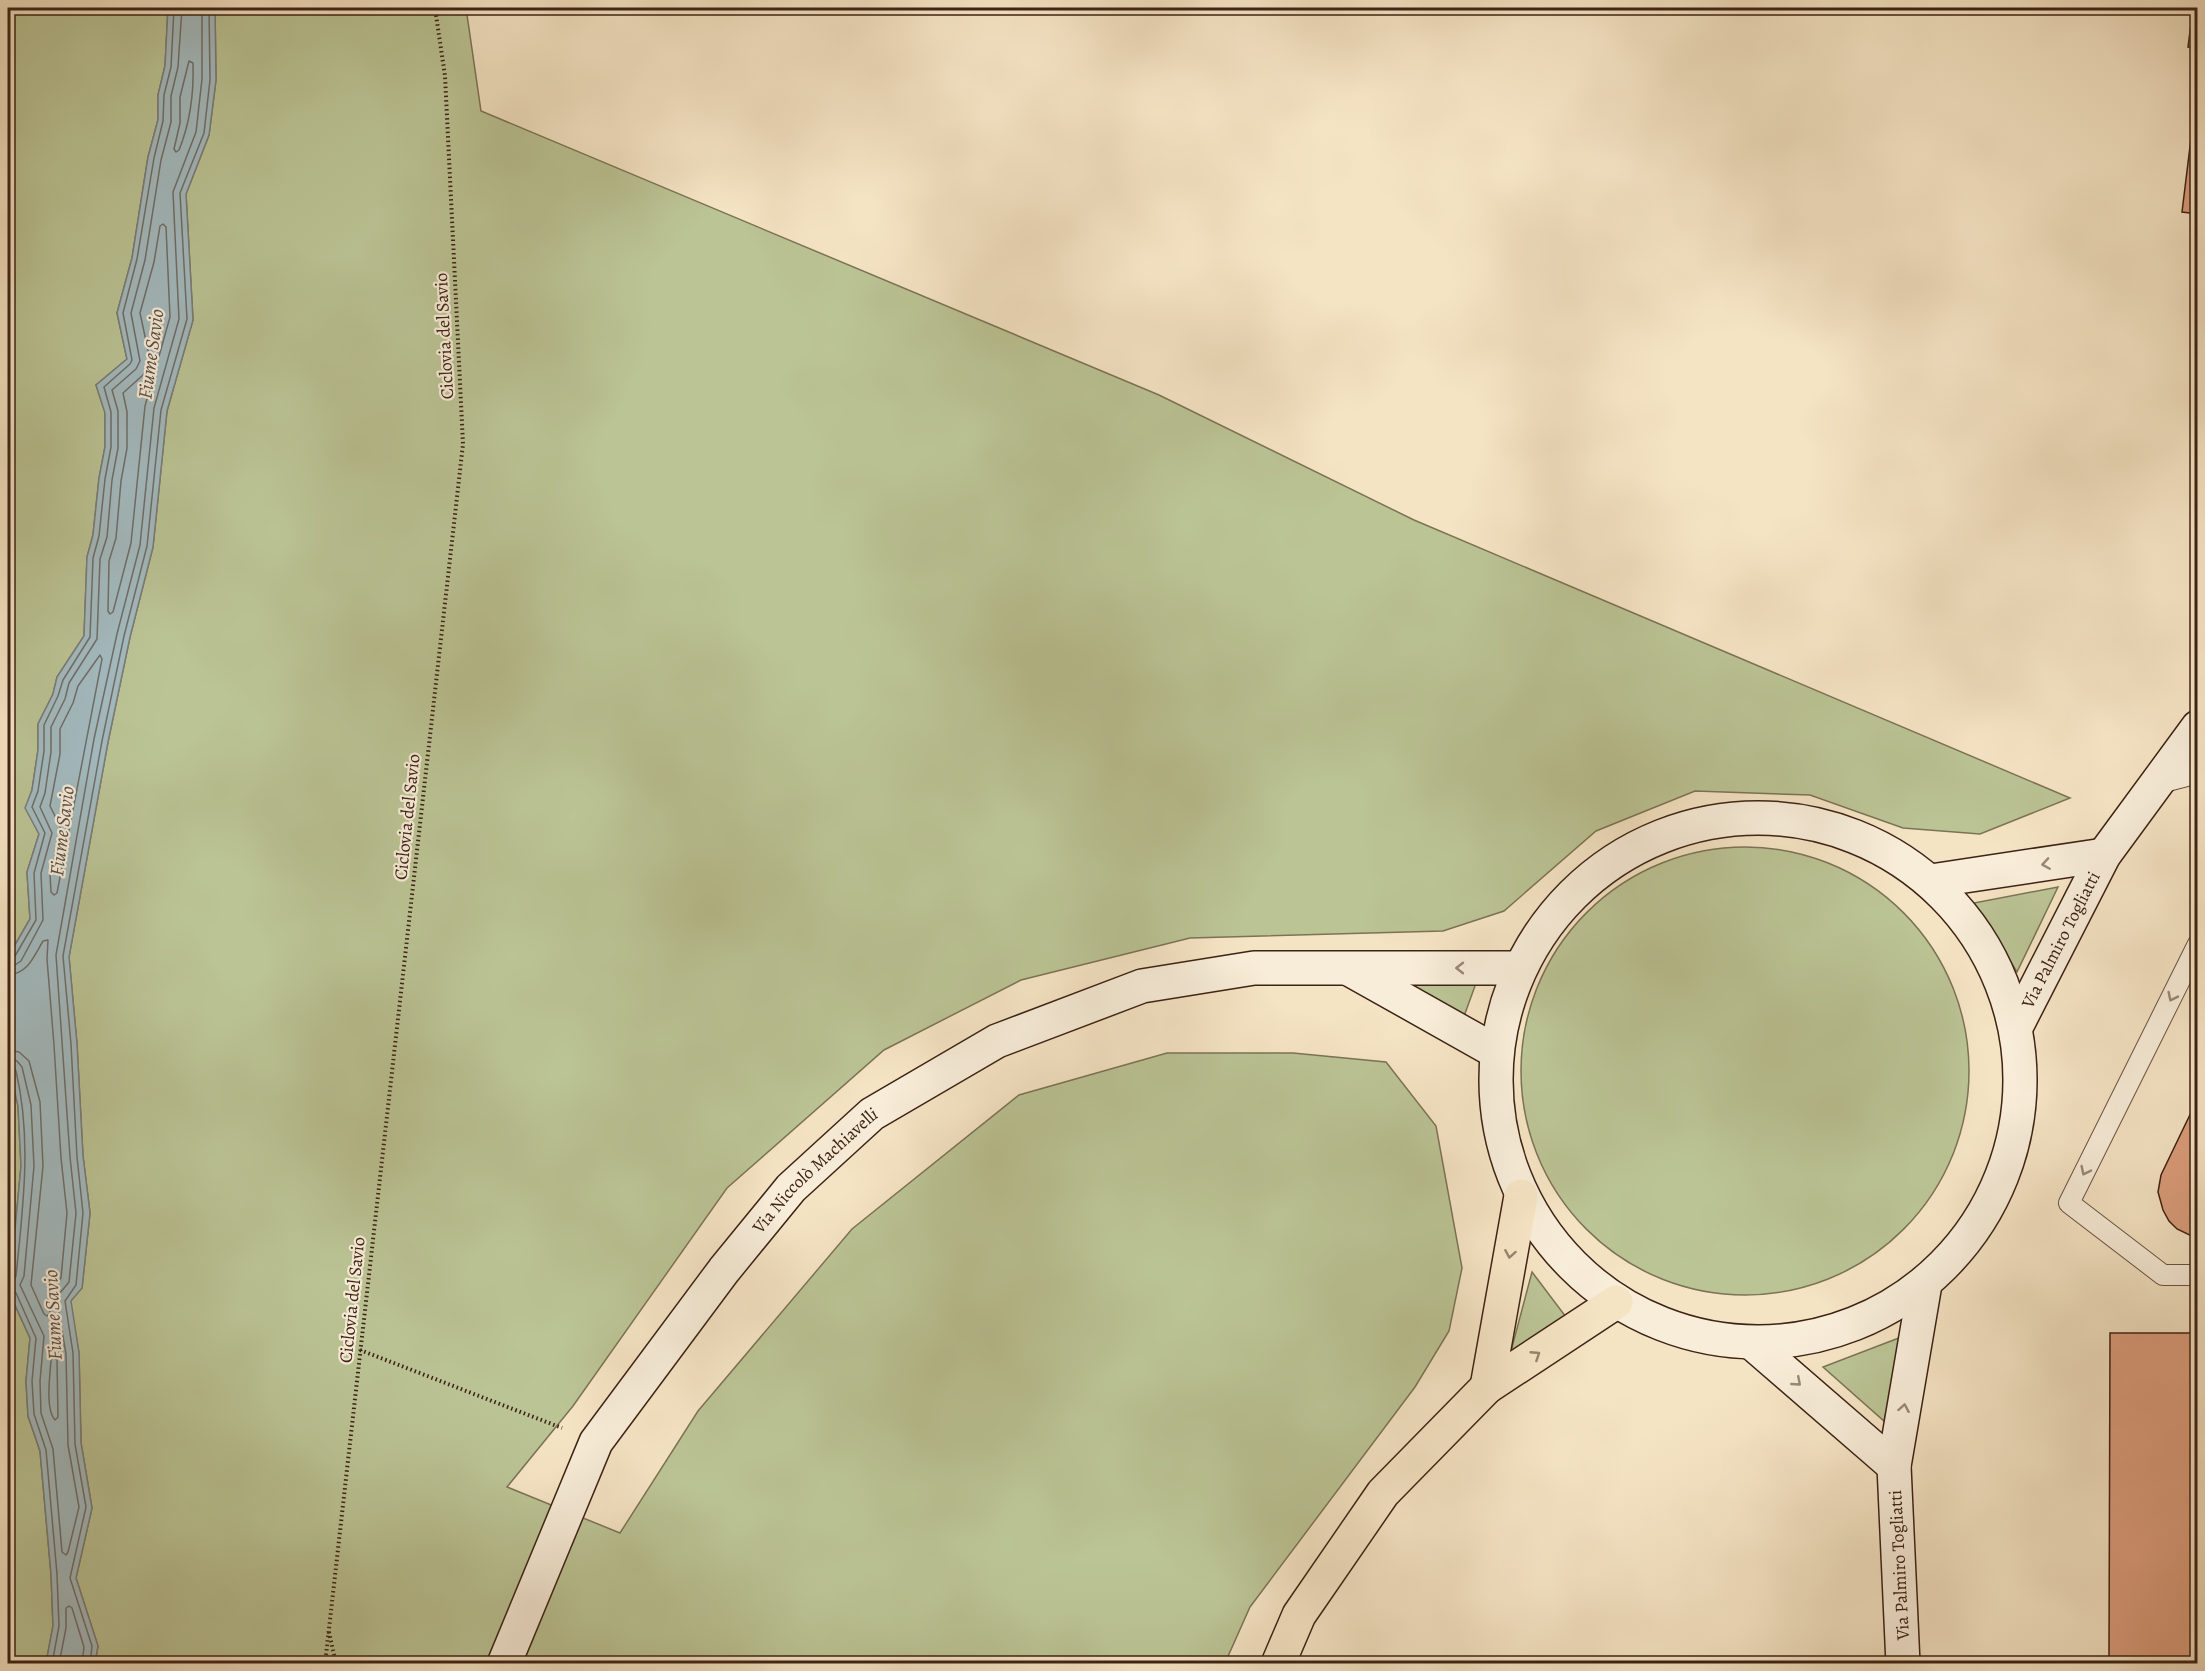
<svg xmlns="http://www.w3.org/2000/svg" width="2205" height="1671" font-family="Alegreya,serif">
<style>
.green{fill:#bbc495;stroke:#7c7355;stroke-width:1.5}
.water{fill:#a3bbc0;stroke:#7a7e7c;stroke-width:1.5}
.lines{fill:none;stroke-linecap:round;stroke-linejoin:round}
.shore{stroke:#706e6a;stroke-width:1.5}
.building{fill:#db9d7c;stroke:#3d2215;stroke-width:1.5}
.lane-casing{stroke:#6b5241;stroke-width:22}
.secondary-casing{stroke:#3d2215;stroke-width:36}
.highway-casing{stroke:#3d2215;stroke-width:36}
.path{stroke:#3d2215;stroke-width:4;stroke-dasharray:1.5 3;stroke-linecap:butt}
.lane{stroke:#f8edd9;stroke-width:20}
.secondary{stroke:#f8edd9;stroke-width:33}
.highway{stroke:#f5e4c4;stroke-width:33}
.oneway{stroke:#9a8877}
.oneway2{stroke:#99836c}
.labels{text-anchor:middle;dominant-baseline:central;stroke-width:4.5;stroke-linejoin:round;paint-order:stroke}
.street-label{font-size:18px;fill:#3d2215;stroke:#f8edd9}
.water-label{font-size:20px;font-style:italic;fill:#5c5048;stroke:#f8edd9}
</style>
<rect width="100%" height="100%" fill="#f5e4c4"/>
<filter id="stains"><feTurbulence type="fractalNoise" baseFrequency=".00333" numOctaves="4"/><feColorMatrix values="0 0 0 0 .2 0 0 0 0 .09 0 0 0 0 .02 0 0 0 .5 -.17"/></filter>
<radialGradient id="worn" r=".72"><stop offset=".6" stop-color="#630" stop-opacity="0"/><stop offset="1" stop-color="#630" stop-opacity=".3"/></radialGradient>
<g class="green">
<polygon points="8,8 168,8 165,66 158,95 158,120 148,157 132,258 117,313 127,359 96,385 105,412 105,447 99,478 93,535 87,557 84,636 57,677 53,694 38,724 38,750 32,790 26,808 39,834 27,872 30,919 8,957"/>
<polygon points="215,8 466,8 481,111 1159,395 1414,520 2070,798 1980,834 1903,828 1810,795 1695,791 1596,831 1504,911 1443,931 1190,938 1021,980 884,1050 727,1188 573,1406 507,1487 620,1533 698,1411 852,1229 1019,1095 1167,1053 1293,1053 1386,1062 1436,1126 1462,1268 1449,1331 1415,1387 1250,1607 1225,1663 95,1663 98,1646 76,1578 92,1508 81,1443 79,1353 70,1301 82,1288 90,1213 83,1156 77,1044 69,957 108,742 130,637 153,547 167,411 193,320 186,194 209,135 216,80"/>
<circle cx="1745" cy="1071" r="224"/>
<polygon points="2058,887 2017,972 1974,903"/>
<polygon points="1479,975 1463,1019 1400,978"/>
<polygon points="8,1061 18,1106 21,1166 9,1292 30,1338 26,1381 28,1416 40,1451 51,1574 53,1626 46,1663 8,1663"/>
<polygon points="1532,1272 1569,1321 1511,1351"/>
<polygon points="1904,1336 1884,1421 1823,1367"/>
</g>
<polygon class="water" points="168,8 215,8 216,80 209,135 186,194 193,320 167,411 153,547 130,637 108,742 69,957 77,1044 83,1156 90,1213 82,1288 71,1301 79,1353 81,1443 92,1508 76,1578 98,1646 95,1663 46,1663 53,1626 51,1574 40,1451 28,1416 26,1381 30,1338 9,1292 21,1166 18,1106 8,1061 8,957 30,919 27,872 39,834 25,808 32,790 38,750 38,724 53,694 57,677 84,636 87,557 93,535 99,478 105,447 105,413 96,385 127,359 117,313 132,258 148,157 158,120 158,95 165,66"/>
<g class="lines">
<g class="shore">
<path d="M189,61L193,63C194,93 190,123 179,150L176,152L174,149L180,123V97Z"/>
<polygon points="163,224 166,227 170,317 145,406 131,543 113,612 110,614 108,611 109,561 116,538 121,481 127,448 127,412 123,393 143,375 148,365 149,355 140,313 154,262 160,226"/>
<polygon points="100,655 102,659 57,893 54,895 51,892 50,874 61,835 60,826 50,806 60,754 60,729 73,703 78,686"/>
<polyline points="8,959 15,956 36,920 34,873 45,833 32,807 38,791 44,751 44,725 58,696 63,680 90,637 93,558 99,536 105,479 111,447 111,412 104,387 130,364 132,360 123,313 137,259 154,158 163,121 164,95 171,67 174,8"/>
<polyline points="8,966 15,965 21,961 43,920 41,873 52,833 40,807 45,793 51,752 51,727 65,699 69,683 97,639 100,559 107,537 112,480 118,448 118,411 112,390 136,369 140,361 131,313 145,260 161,160 171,122 171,96 178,67 182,8"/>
<path d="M8,975C28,974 34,956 43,941L48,940L47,959L54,1045L61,1158L67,1213L61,1278L49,1295L50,1313L47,1316L44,1314L31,1285L43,1166L40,1102L29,1061L19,1052L8,1050"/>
<polyline points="8,1059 17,1061 22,1067 31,1105 34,1166 24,1276 20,1285 44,1336 40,1381 41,1413 53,1449 62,1552 66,1555 68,1552 79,1507 68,1445 66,1354 57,1302 60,1293 69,1282 76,1213 70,1157 56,955 94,739 117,634 140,545 154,408 179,319 173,192 196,132 202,79 202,8"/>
<path d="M8,1067H13L16,1071C32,1139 23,1207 16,1276L13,1281L8,1282"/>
<polyline points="8,1289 16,1293 36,1338 32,1381 34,1414 46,1450 57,1574 59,1626 52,1664"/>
<path d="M54,1358L57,1360L58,1417L55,1420C45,1410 50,1375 51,1360Z"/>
<polyline points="59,1664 66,1628 66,1608 69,1606 72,1608 84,1647 82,1664"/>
<polyline points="90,1664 92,1646 70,1578 86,1507 75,1444 73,1353 65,1301 76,1285 83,1213 77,1157 71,1044 63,956 102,741 124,636 147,546 161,410 187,319 180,193 204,133 210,80 209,8"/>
</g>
</g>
<g class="building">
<polygon points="2193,8 2198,8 2198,48 2188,47"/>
<polygon points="2193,122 2198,123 2198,214 2182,212"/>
<polygon points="2198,1098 2198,1239 2177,1229 2169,1221 2163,1210 2158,1192 2161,1175"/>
<polygon points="2110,1333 2198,1333 2198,1657 2109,1657"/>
</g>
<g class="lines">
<defs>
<g id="lane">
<polyline points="2156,784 2198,773"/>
<polyline points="2198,944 2069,1203 2163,1275 2198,1275"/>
</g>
<g id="secondary">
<circle cx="1758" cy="1080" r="262"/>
<polyline points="1931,881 2104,855"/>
<polyline points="1351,970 1495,1051"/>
<path id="s1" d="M2016,1027L2104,855L2198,727"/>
<polyline points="1752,1343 1894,1466"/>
<path id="s2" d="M504,1664L596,1442L724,1270L791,1188L872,1114L997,1041L1142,986L1254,968H1519"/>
<polyline points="1903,1664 1894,1466 1925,1284"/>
</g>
<g id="highway">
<polyline points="1487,1387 1521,1196"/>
<polyline points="1278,1664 1299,1615 1383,1493 1487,1387 1616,1302"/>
</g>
</defs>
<use href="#lane" class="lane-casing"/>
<use href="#secondary" class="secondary-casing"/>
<use href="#highway" class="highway-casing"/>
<g class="path">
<polyline points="360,1350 562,1428"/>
<polyline points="329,1632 336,1664"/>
<polyline points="325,1664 463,444 445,76 435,8"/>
</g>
<use href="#lane" class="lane"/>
<use href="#secondary" class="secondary"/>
<use href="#highway" class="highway"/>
</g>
<defs><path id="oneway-chevron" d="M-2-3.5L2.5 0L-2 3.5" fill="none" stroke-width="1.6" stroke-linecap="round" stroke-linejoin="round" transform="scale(1.5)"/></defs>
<g class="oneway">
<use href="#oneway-chevron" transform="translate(2046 864) rotate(171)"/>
<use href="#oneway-chevron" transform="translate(1460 968) rotate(180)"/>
<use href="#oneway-chevron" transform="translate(2172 997) rotate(116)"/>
<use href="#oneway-chevron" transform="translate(2085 1171) rotate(116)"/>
<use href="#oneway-chevron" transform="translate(1797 1382) rotate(41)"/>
<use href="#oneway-chevron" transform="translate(1904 1408) rotate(-80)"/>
</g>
<g class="oneway2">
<use href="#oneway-chevron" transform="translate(1510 1254) rotate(100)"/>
<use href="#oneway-chevron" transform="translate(1536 1355) rotate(-33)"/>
</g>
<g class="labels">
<g class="street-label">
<text transform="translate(444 336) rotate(-93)">Ciclovia del Savio</text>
<text transform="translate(407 817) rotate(-84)">Ciclovia del Savio</text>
<text stroke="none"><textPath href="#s1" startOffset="98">Via Palmiro Togliatti</textPath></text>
<text stroke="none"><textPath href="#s2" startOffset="590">Via Niccolò Machiavelli</textPath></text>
<text transform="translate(352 1300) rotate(-84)">Ciclovia del Savio</text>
<text transform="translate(1899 1565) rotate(-93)">Via Palmiro Togliatti</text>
</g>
<g class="water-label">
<text transform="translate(151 354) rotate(-82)">Fiume Savio</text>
<text transform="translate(62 831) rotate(-83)">Fiume Savio</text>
<text transform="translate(53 1315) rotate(-93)">Fiume Savio</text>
</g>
</g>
<rect width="2205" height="1671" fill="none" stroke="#f5e4c4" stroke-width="30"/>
<rect x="9" y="9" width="2187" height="1653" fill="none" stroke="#3d2215" stroke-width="3"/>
<rect x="15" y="15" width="2175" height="1641" fill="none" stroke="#3d2215" stroke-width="1.5"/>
<rect width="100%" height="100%" filter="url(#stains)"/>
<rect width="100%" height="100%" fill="url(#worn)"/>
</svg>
